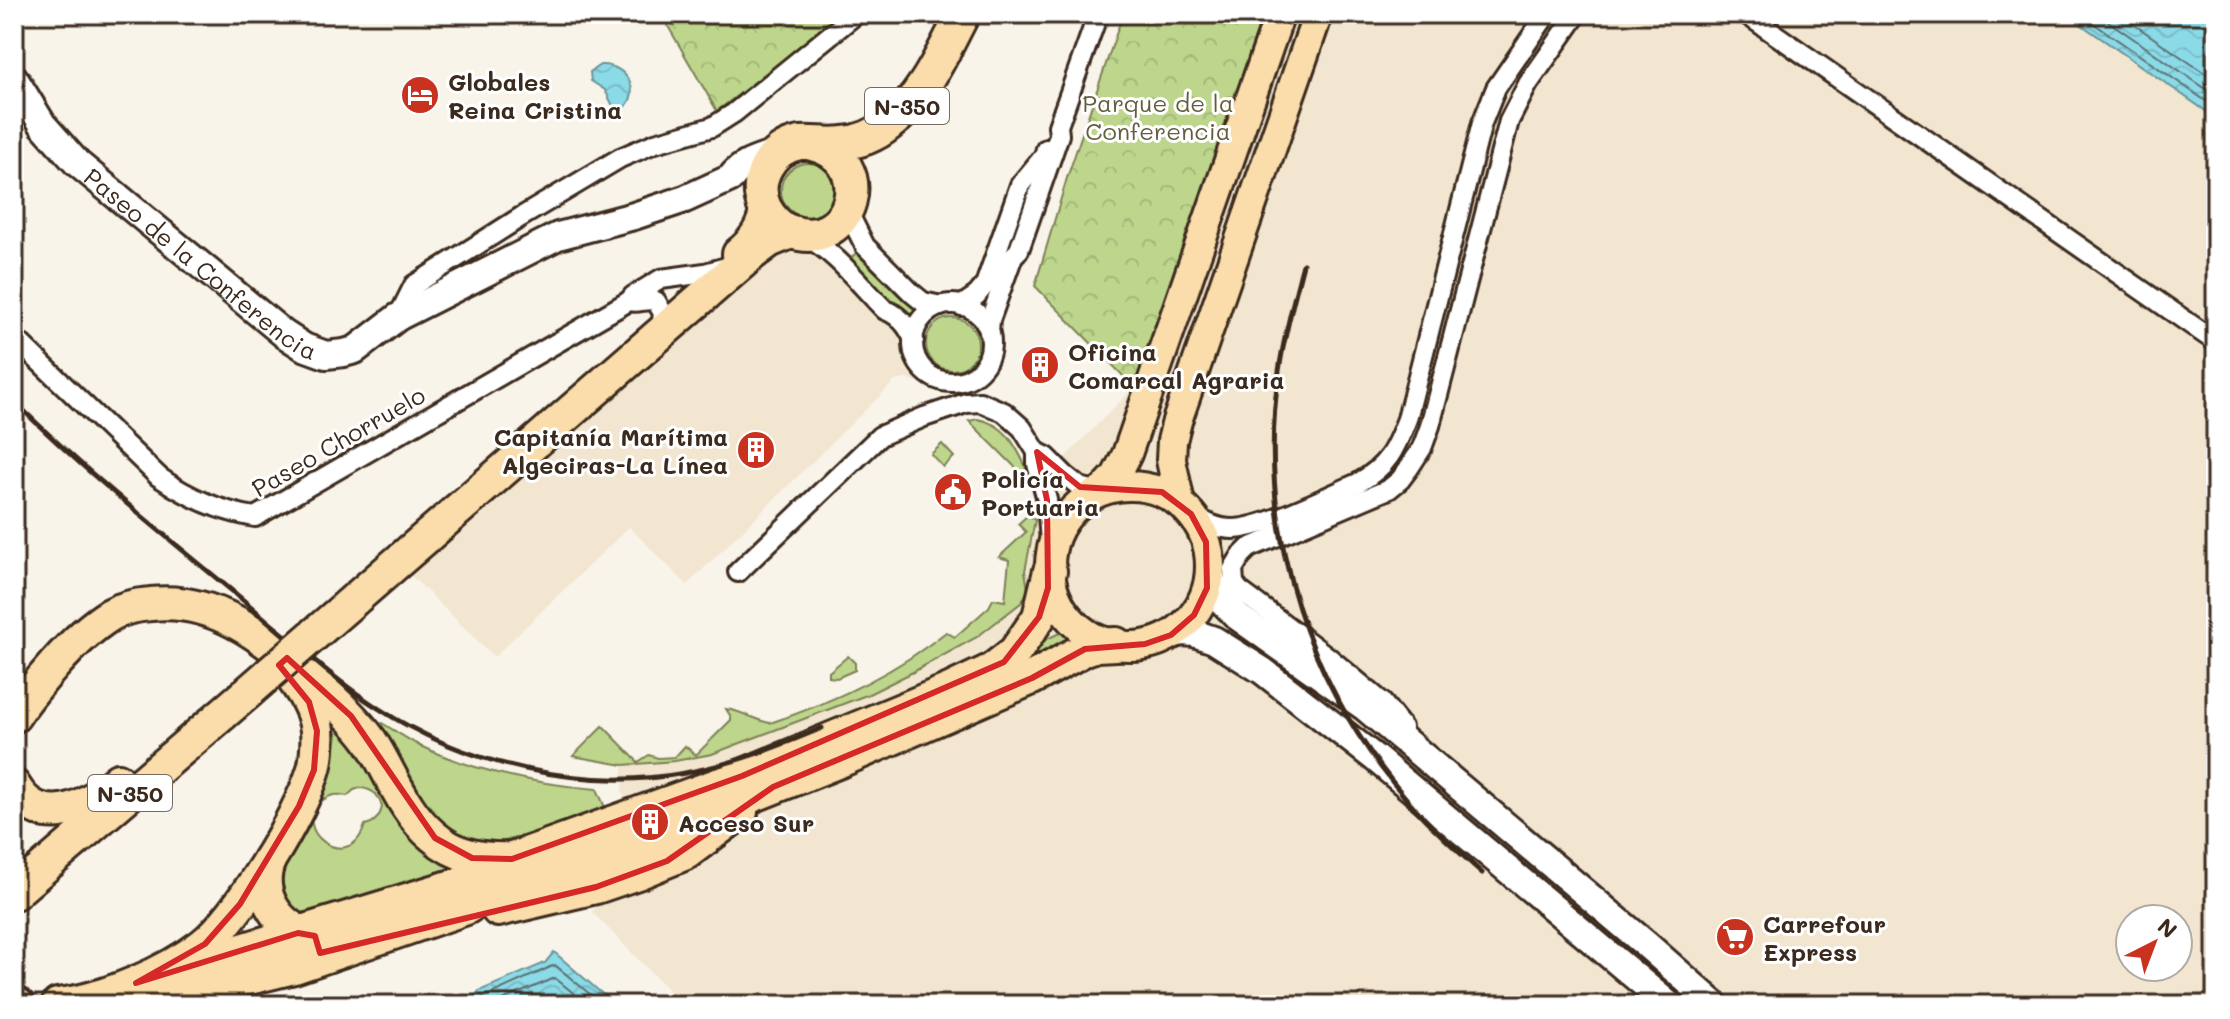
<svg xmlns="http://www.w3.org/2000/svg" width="2230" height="1019" font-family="Mali,sans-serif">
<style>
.built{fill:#f2e6d1;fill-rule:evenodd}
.grass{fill:#bdd68c;stroke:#7c8055;stroke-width:2;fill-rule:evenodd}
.park{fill:url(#park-crowns);stroke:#7c8055;stroke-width:2}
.water{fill:url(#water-waves);stroke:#6b9497;stroke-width:2}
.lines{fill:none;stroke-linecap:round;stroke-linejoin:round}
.shore{stroke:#5b706f;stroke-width:2}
.street-casing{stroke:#3b2a1e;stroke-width:24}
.secondary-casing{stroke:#3b2a1e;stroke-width:32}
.primary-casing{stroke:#3b2a1e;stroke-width:34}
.highway-casing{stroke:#3b2a1e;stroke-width:38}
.street{stroke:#fff;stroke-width:18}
.secondary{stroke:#fff;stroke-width:26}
.primary{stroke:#faddab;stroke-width:28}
.highway{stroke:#faddab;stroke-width:32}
.rail{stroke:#3b2a1e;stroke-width:5}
.highway-bridge-casing{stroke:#3b2a1e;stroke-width:38;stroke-linecap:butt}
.highway-bridge{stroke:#faddab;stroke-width:32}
.marked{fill:none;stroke:#d62828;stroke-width:6;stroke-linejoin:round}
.labels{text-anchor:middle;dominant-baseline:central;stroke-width:6;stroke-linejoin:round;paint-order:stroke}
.shield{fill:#fff;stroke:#766a62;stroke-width:2}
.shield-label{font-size:22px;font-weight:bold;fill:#3b2a1e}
.poi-label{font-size:24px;font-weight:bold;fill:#3b2a1e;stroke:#fff;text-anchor:start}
.park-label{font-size:24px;fill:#625e3f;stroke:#fff}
.street-label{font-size:24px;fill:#3b2a1e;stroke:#fff}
</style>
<defs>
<pattern id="park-crowns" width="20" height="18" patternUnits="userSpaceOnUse" patternTransform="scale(2)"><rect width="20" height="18" fill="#bdd68c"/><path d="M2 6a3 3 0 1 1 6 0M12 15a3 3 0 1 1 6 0" fill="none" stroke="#a3b878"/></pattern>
<pattern id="water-waves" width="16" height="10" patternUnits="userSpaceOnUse" patternTransform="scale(2)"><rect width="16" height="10" fill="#8bdae8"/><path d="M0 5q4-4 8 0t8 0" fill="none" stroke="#79bbc7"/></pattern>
</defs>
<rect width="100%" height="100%" fill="#f9f4ea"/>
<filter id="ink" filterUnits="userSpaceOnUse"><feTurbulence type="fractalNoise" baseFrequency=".0125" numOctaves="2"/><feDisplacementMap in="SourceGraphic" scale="16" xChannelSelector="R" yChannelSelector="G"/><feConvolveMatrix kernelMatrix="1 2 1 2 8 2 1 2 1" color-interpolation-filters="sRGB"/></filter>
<g filter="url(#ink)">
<g class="built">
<path d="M1263,14H2066L2216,118V1005H683L592,912L606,895L654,875L622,791L623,765L675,761L712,754L869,694L977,637L1013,610L1026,597L1028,590L1025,571L1035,520L1039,484L1134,387ZM2130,919H2178V967H2130Z"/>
<polygon points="780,242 814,251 906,343 907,357 914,373 928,385 906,379 895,381 687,585 629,527 494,657 401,566"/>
</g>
<g class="grass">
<circle cx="808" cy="190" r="27"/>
<polygon points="858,251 913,306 920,310 911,323 849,260"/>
<circle cx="952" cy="344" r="26"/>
<path d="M978,419C1005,424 1015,444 1026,467L1023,475L969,421Z"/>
<polygon points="942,444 954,457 943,467 931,454"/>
<path d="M1028,515L1035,520L1025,571L1028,590L1022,602L977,637L913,672L869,694L712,754L675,761L623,765L573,756L603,726L638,762L649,755L658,758L675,757L685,746L696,755L731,720V717L726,709C742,711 754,720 770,723C833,702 894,674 946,632L955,637L989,607L993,599L1005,601L1009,560L999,557L1026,532L1018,524Z"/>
<polygon points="1064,631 1073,640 1017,673 1036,644"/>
<polygon points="848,656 855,663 855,670 837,678 829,677 829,672"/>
<path d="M382,723C395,731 407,739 420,746C476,772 536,784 597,789L607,812L494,844L460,835L442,823L420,797L380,726Z"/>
<path d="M338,726L355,744L408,833C424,851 442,860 465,870L459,877L296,914C287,901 280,884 283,867C286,855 295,843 300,832C319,794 334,770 338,726ZM360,788C373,789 379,795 382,807C380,817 375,823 365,825C349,877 286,827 323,800C331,794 338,794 347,796L354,790Z"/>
</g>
<g class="park">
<polygon points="661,14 843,14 717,111"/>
<polygon points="1123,14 1263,14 1134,387 1035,286 1067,178"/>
</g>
<g class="water">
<polygon points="2066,14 2216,14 2216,118"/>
<path d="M600,65C624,63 644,91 623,109L614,108L605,90L591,81L590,72Z"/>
<polygon points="554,952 615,1005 467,1005 479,991 545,963"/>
</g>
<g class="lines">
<g class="shore">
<polyline points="2080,14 2216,108"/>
<polyline points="2098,14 2216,96"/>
<polyline points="2119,14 2216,81"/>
<polyline points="478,1005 484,997 555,965 603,1005"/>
<polyline points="491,1005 555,978 588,1005"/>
</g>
<defs>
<g id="street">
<polyline points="1746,14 2216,342"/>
<polyline points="847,210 865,246 912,293 923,302 941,306"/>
<path d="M804,236C834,250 861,286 885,310C900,315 908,326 914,340"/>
<path d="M629,301C639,304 646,298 656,301L663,313L662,321"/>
<circle cx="952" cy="343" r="39"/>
<polyline points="961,306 977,295 985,285 1020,185 1044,156 1046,149"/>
<polyline points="398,317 414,285 521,217 620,158 655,143 712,127 734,113 856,14"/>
<polyline points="989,332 990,320 1013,256 1019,250 1059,135 1058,126 1098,14"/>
<path d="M14,337L159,477C189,498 219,511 255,517L629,301L633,296L661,279L705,273L723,268"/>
<polyline points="1037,452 1037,464 1047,500 1051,558"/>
<path d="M1191,514C1204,522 1217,529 1233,529C1263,529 1328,496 1358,483C1388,466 1395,450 1407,419L1482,123L1496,88L1547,14"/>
<polyline points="738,572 880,436 924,417 966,403 980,402 1004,412 1022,428 1037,452 1047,457 1065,475 1080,487 1099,492"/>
<polyline points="1402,727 1382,702 1327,656 1239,590 1234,583 1233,569 1241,556 1249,548 1389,489 1400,480 1409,468 1422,448 1430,426 1509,121 1528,84 1577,14"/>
</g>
<g id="secondary">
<path id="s1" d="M14,78L43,125L77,163L284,334L304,347L326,355L344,353L355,350L398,317L558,236L634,216L685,199L731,178C740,163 765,158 780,152"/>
<polyline points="1210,573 1216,595 1238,617 1366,708 1648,946 1715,1005"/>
<polyline points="1171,635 1183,632 1194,633 1214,640 1263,671 1375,758 1669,1005"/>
</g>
<g id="primary">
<circle cx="1130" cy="566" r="80"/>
<polyline points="1103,490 1116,476 1127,454 1280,14"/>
<polyline points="1180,503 1171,460 1172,441 1177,421 1318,14"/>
</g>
<g id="highway">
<path d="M812,144C880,160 851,252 792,232C780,229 771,219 765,208C752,181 770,148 800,143C814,142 829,145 843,143C859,142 876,135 888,125C923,99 943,52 963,14"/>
<path d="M739,254C753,243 763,229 766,211"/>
<polyline points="354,600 753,253 769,241 791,232"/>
<path d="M14,716C26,698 41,680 55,664C71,646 89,628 110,615C122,608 137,605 151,604C212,597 263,635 306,675C328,696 352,715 370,740C391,772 403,811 433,836C457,857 482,860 512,859L742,776L952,689L992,670L1015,652L1039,617L1050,571"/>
<path d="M14,786C41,832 87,807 118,780"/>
<path d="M269,860C255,894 278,929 313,936"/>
<polyline points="14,893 247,693"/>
<polyline points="498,910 596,887 640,872 686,853 741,812"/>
<polyline points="183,968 466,882 501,870"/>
<polyline points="14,1003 18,1005"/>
<path d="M58,1005C104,1000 167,973 203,945C238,918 300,815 313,772C317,761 318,741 317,730C314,708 303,692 291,676"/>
<polyline points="138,1005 294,967 466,908 480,899 669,829 842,760 1032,678 1085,649 1097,645 1116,644"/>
</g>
</defs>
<use href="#street" class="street-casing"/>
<use href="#secondary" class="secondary-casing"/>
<use href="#primary" class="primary-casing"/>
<use href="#highway" class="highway-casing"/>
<use href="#street" class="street"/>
<use href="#secondary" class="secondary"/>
<use href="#primary" class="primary"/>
<use href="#highway" class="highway"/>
<g class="rail">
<path d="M1303,264C1294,299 1284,335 1279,371C1255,533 1309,694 1420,814C1440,835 1461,854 1482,873"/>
<path d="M14,401C84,471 161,532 237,595C283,633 328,676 378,708C465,765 582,792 685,773C733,764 777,747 822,728"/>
</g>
<defs>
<polyline id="highway-bridge" points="247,693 354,600"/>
</defs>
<use href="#highway-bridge" class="highway-bridge-casing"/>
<use href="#highway-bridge" class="highway-bridge"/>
</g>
</g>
<path class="marked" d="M1037,452L1080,487L1162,492L1191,514L1206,542L1207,588L1194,615L1171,635L1145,644L1085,649L1032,678L773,787L667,861L596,887L320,953L315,936L298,933L136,983L205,944L240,904L299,806L314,770L317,731L309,702L279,665L287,658L351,716L435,838L472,858L512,859L742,776L1004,662L1039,617L1048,588L1047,500Z"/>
<defs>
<symbol id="hotel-disc" viewBox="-11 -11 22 22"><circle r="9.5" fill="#c8321e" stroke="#fff"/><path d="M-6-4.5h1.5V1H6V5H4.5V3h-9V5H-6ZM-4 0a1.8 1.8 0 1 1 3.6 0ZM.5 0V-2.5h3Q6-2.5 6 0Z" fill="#fff"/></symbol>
<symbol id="building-disc" viewBox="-11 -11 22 22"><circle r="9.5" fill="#c8321e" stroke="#fff"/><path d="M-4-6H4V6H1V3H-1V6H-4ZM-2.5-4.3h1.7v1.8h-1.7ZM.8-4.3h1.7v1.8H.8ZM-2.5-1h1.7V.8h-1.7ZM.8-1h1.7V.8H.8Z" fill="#fff"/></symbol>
<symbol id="civic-disc" viewBox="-11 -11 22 22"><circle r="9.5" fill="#c8321e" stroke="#fff"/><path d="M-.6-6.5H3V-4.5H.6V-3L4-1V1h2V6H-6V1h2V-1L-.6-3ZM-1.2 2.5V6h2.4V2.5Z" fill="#fff"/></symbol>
<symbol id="supermarket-disc" viewBox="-11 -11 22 22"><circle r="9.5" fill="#c8321e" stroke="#fff"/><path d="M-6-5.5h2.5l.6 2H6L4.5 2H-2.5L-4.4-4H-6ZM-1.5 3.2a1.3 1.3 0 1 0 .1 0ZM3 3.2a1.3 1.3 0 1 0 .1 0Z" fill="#fff"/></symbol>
</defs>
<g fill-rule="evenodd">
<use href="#hotel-disc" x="398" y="73" width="44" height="44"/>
<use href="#building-disc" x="1018" y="343" width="44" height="44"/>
<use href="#building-disc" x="734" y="428" width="44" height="44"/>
<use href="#civic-disc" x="931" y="470" width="44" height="44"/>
<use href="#building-disc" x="628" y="800" width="44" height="44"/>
<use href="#supermarket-disc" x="1713" y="915" width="44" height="44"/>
</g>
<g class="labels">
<g class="shield">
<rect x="865" y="88" width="84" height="36" rx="6"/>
<rect x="88" y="775" width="84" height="36" rx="6"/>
</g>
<g class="shield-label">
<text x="907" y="106">N-350</text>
<text x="130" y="793">N-350</text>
</g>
<g class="poi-label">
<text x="448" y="81">Globales<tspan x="448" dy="28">Reina Cristina</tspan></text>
<text x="1068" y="351">Oficina<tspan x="1068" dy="28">Comarcal Agraria</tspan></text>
<text x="728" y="436" text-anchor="end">Capitanía Marítima<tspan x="728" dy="28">Algeciras-La Línea</tspan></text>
<text x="981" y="478">Policía<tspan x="981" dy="28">Portuaria</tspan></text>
<text x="678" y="822">Acceso Sur</text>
<text x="1763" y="923">Carrefour<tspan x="1763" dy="28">Express</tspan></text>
</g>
<g class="park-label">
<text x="1158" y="102">Parque de la<tspan x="1158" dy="28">Conferencia</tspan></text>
</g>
<g class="street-label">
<text stroke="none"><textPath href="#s1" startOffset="266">Paseo de la Conferencia</textPath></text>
<text transform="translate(338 441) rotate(-30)">Paseo Chorruelo</text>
</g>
</g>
<rect width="2230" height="1019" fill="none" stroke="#fff" stroke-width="48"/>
<rect x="24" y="24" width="2182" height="971" fill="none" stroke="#3b2a1e" stroke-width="3" filter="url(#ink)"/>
<g transform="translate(2154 943) rotate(42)"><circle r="38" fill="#ffffff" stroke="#b1aaa5" stroke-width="2"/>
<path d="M0-6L14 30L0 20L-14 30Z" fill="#c8321e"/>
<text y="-12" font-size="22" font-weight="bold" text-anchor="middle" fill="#3b2a1e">N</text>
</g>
</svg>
